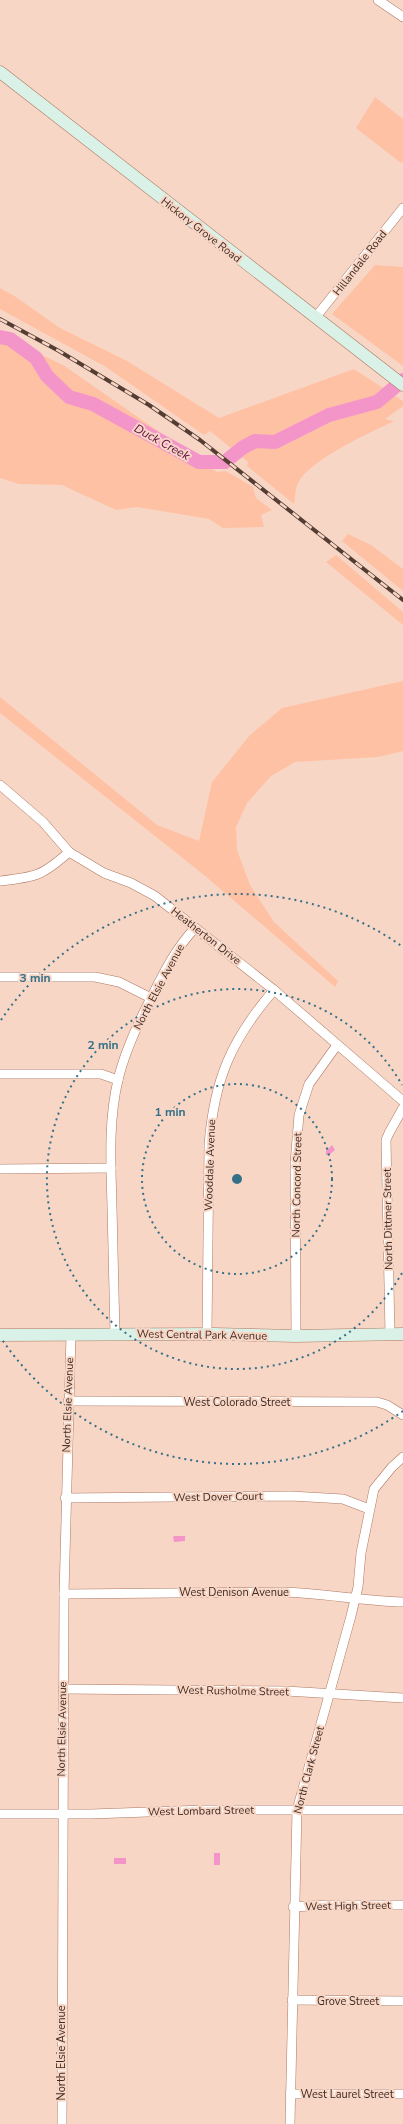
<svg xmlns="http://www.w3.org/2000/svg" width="403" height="2124" font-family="'Nunito Sans',sans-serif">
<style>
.green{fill:#fec1a4}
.water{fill:#f495ca}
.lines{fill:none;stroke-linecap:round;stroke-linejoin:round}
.river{stroke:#f495ca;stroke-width:14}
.street-casing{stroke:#ad7961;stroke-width:10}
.secondary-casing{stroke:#ad7961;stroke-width:13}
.street{stroke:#fff;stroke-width:9}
.secondary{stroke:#d9f1e7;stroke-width:12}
.rail-casing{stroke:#543d32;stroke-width:4}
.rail{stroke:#f8d6c6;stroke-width:2.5;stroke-dasharray:8;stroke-linecap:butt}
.ring{fill:none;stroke:#347087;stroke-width:2;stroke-dasharray:2 4}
.labels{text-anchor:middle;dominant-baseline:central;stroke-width:4;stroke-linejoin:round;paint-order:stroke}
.street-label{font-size:11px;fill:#412b21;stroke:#f8d6c6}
.water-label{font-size:12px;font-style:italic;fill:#5f0b43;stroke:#f8d6c6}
.centre{fill:#347087;stroke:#f8d6c6;stroke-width:2}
.ring-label{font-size:12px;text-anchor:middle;font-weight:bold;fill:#347087;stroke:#f8d6c6;stroke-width:4;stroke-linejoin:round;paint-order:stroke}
</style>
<rect width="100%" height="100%" fill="#f8d6c6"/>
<g class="green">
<polygon points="375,97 403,119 403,161 401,163 356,128"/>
<polygon points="375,265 403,267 403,366 332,314"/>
<path d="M0,288L16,297L60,328L127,361L219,418L354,369L403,401V406L385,419L394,421C370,433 310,459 298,483C295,489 295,498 294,504L247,466L248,462L210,431L204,435L106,367L0,309Z"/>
<polygon points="0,335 63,365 217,472 226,471 253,487 256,498 272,510 261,515 264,527 223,528 209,519 137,507 116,510 62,485 19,484 0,478"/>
<polygon points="348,534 371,545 403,569 403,591 342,541"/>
<polygon points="336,555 403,612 403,625 326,562"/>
<polygon points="403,681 403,751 378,757 295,762 271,776 247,803 236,827 237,850 250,885 274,922 338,981 335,987 204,875 0,713 0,697 157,825 199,841 212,782 250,735 282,708"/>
</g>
<g class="water">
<polygon points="332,1145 335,1150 329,1155 326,1155 326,1151"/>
<polygon points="174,1536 185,1536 185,1541 174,1542 173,1537"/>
<rect x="214" y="1853" width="6" height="12"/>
<rect x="114" y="1858" width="12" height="6"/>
</g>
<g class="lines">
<polyline class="river" points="0,337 10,339 36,358 47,376 69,397 93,404 199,462 225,462 242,448 255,441 275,442 329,415 377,402 403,380"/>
<defs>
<g id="street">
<polyline points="378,0 403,17"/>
<polyline points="315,318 403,208"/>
<polyline points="0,785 43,822 69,852 104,873 131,883 155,896 274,990 403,1101"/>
<path d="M0,881C36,877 42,876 69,852"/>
<polyline points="0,977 95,977 119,982 151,998"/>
<polyline points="0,1074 101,1074 118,1080"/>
<polyline points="0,1169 111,1168"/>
<path d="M115,1334C114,1292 113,1250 112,1207C111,1165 108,1122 118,1080C125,1050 139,1021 153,994C165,970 177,947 195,928"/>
<path d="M207,1334L209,1145C214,1080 231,1040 274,990"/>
<polyline points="390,1334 386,1140 389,1133 403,1108"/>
<polyline points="296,1336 295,1163 299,1115 309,1084 337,1045"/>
<polyline points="68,1401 377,1402 387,1405 403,1415"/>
<polyline points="65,1498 291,1496 343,1499 369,1509"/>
<path d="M64,1594L283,1592C323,1593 362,1601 403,1602"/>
<polyline points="63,1689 286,1691 403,1698"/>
<polyline points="0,1814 91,1814 204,1810 403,1810"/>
<polyline points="293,1907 326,1905 403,1905"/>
<polyline points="292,2000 403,2001"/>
<polyline points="290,2094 403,2094"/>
<polyline points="62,2124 64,1594 71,1334"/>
<polyline points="290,2124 297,1810 351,1616 358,1587 361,1553 374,1489 392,1467 403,1457"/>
</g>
<g id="secondary">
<polyline points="0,72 403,385"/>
<polyline points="0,1335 215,1334 296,1336 403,1334"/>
</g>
</defs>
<use href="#street" class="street-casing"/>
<use href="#secondary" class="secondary-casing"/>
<use href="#street" class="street"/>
<use href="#secondary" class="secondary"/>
<defs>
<polyline id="rail" points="0,319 59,351 149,405 200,440 403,600"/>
</defs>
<use href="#rail" class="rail-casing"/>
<use href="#rail" class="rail"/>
</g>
<g class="ring">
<circle cx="237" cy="1179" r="95"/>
<path d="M402 1273A190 190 0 1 1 402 1085"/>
<path d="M403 1411A285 285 0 0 1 1 1338M1 1020A285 285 0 0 1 403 947"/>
</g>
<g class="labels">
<g class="street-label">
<text transform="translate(201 230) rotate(38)">Hickory Grove Road</text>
<text transform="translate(360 263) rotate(-52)">Hillandale Road</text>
<text transform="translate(206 936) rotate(38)">Heatherton Drive</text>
<text transform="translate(159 987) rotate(-62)">North Elsie Avenue</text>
<text transform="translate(210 1165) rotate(-88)">Wooddale Avenue</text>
<text transform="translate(297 1185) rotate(-89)">North Concord Street</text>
<text transform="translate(388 1219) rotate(-91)">North Dittmer Street</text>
<text transform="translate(202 1335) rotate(1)">West Central Park Avenue</text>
<text x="237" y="1402">West Colorado Street</text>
<text transform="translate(68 1405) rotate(-88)">North Elsie Avenue</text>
<text transform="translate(218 1497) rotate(-1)">West Dover Court</text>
<text x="234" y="1592">West Denison Avenue</text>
<text transform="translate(233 1691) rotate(1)">West Rusholme Street</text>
<text transform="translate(62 1729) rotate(-89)">North Elsie Avenue</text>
<text transform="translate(309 1770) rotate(-75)">North Clark Street</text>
<text transform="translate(201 1811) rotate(-1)">West Lombard Street</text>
<text transform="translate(348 1906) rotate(-1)">West High Street</text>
<text x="348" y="2001">Grove Street</text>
<text transform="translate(61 2053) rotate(-90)">North Elsie Avenue</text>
<text x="347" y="2094">West Laurel Street</text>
</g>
<g class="water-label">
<text transform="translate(162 442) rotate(29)">Duck Creek</text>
</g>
</g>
<circle cx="237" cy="1179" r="6" class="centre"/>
<g class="ring-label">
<text x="35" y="982">3 min</text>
<text x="103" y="1049">2 min</text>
<text x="170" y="1116">1 min</text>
</g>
</svg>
